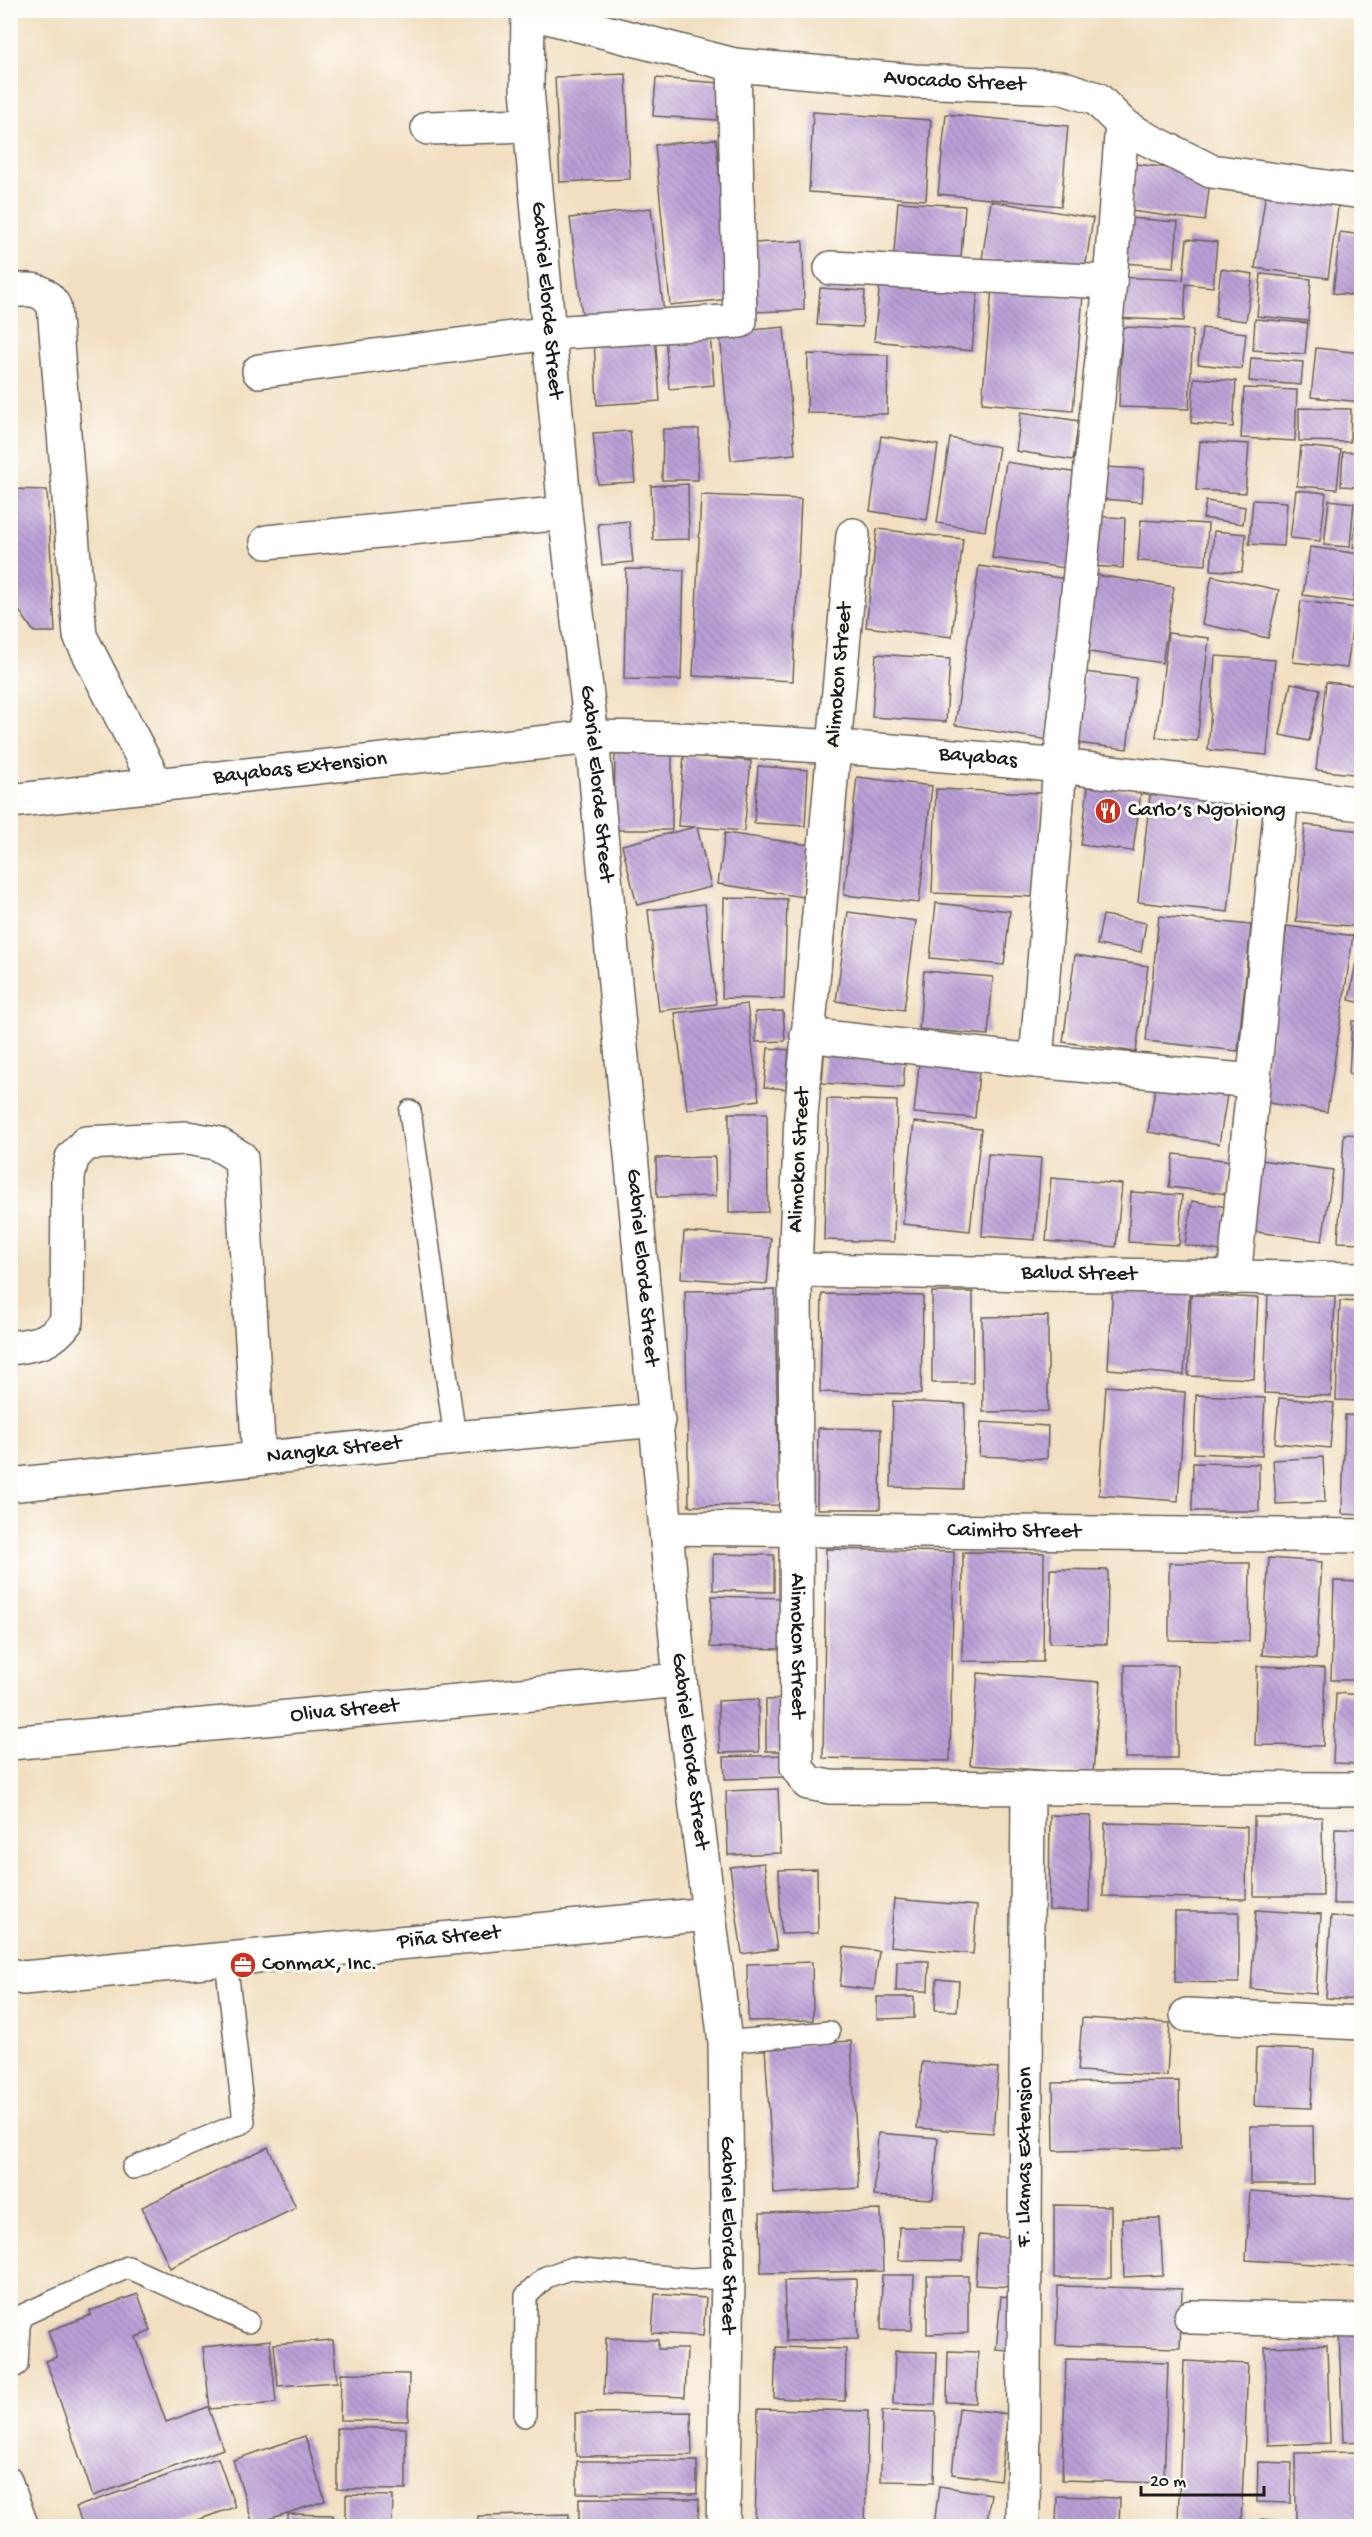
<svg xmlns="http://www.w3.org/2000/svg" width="1372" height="2537" font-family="'Gochi Hand',sans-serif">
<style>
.building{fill:url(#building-back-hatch)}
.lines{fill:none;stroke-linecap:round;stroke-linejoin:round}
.service-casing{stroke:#676056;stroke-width:24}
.minor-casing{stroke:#676056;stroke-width:36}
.tertiary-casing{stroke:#676056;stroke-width:36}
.service{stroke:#fff;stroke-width:21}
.minor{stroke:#fff;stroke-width:33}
.tertiary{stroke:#fff;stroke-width:33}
.labels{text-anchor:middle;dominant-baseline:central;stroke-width:6;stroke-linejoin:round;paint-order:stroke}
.street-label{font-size:22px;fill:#1c1c1c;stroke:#fdfcf7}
.poi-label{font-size:22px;fill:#1c1c1c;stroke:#fdfcf7;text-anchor:start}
</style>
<defs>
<pattern id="building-back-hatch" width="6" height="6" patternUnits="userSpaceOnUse" patternTransform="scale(1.5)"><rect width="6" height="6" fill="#ba9fd6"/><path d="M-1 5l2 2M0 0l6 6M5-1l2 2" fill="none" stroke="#9f88b7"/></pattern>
</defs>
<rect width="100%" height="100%" fill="#fdfcf7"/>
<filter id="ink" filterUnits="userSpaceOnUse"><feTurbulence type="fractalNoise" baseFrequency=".0167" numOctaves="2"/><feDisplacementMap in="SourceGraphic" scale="12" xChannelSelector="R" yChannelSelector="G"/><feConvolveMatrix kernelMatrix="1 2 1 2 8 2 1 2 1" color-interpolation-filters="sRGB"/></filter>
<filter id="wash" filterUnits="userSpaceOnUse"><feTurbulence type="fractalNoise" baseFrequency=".008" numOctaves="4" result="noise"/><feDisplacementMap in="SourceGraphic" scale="24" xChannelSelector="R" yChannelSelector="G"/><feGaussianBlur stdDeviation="1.35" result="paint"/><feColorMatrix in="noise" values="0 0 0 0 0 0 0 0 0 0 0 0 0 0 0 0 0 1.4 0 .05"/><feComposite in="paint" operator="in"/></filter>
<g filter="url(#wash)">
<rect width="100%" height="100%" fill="#f2dfc1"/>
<g id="blocks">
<g class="building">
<polygon points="626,74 630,179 560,182 555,77"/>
<polygon points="656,78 720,83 717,120 653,116"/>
<polygon points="813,112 931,120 926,200 809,192"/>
<polygon points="946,114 1068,126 1061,206 938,194"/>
<polygon points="716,139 731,299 670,305 655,145"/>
<polygon points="1136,164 1211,173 1205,221 1131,211"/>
<polygon points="1266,191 1339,201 1328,278 1255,268"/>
<polygon points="991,201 1093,218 1084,276 982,259"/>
<polygon points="898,202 965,206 960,269 893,264"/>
<polygon points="651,208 664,313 583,323 570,218"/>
<polygon points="1128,218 1178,222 1174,267 1124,263"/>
<polygon points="1340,232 1362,235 1358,296 1333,293"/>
<polygon points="1187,239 1217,242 1213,287 1186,284 1184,321 1114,318 1116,277 1183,280"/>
<polygon points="803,241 804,310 753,312 751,243"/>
<polygon points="1221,269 1253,274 1246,321 1215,317"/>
<polygon points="1261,274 1311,279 1308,321 1257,316"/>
<polygon points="880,281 978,291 972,351 874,341"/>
<polygon points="820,288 865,291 862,327 817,325"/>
<polygon points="992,288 1083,296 1073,411 982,403"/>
<polygon points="1255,319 1308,323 1305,354 1253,350"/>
<polygon points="784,327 795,454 731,460 720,333"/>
<polygon points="1122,327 1193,330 1189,409 1119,407"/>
<polygon points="1202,328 1246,333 1242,369 1198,364"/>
<polygon points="710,332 714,385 669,389 665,335"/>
<polygon points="655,334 660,401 597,405 594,338"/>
<polygon points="1316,348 1362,353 1361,402 1311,397"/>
<polygon points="808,354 888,355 887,414 807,413"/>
<polygon points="1251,358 1303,362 1301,385 1249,381"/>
<polygon points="1194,378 1236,381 1233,427 1191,423"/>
<polygon points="1244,388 1297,390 1295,441 1241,438"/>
<polygon points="1299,408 1351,409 1350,442 1299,441"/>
<polygon points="1021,412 1079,421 1073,460 1016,451"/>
<polygon points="663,429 699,429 698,480 662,480"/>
<polygon points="630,431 635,482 598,484 593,433"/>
<polygon points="881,436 938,445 927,520 870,511"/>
<polygon points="950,438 999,447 985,531 937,523"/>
<polygon points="1200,441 1249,444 1245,493 1196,490"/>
<polygon points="1301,446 1341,450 1337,489 1297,486"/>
<polygon points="1343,452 1358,452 1356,487 1341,486"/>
<polygon points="1006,462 1085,474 1072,569 992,558"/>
<polygon points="1103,467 1144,469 1142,502 1101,499"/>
<polygon points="1360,483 1362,483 1362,548 1353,547"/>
<polygon points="688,484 689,539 653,540 651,486"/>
<polygon points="10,489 47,490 55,632 34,632 10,597"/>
<polygon points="1296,490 1326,493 1320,541 1290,538"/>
<polygon points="701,495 801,499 793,681 693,676"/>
<polygon points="1253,500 1287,502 1284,546 1249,544"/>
<polygon points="1329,500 1354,503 1350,547 1324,545"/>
<polygon points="1206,501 1245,507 1243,524 1203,518"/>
<polygon points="1092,516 1125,518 1123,568 1089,566"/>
<polygon points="1141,520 1208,524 1206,565 1138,561"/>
<polygon points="629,521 633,562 602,565 598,524"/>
<polygon points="877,529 963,539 952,637 866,627"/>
<polygon points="1214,531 1246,534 1242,572 1211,570"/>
<polygon points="1310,547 1360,554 1353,602 1303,595"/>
<polygon points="979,566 1073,580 1048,740 955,725"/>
<polygon points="626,569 684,570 681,680 624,679"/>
<polygon points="1090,574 1174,587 1162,663 1077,650"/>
<polygon points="1212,576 1279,590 1268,638 1202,624"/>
<polygon points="1301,601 1355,608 1347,668 1293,662"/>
<polygon points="1168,633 1209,638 1197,741 1156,737"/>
<polygon points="1360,637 1362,637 1362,675 1355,675"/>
<polygon points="876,654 950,659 946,722 872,717"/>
<polygon points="1215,656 1275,660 1267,755 1208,750"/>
<polygon points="1084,672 1136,678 1127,749 1076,743"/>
<polygon points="1326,682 1362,686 1362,775 1316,770"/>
<polygon points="1291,683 1320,689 1309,741 1280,735"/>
<polygon points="615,744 672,744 672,830 614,830"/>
<polygon points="684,755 751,761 744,831 697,827 711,887 637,905 622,845 695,827 678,826"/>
<polygon points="758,766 808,770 805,826 754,823"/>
<polygon points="857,777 932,786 919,903 844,895"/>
<polygon points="1088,786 1141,792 1133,851 1081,845"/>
<polygon points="1151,787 1241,797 1228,912 1138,902"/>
<polygon points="936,789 1041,793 1037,897 932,893"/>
<polygon points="1305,825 1362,831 1360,927 1296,921"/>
<polygon points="725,833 810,845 803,897 718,884"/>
<polygon points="724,898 787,899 784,999 722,998"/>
<polygon points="936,903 1010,911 1004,965 930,958"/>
<polygon points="705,904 716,1004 659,1011 648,910"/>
<polygon points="848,912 916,921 904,1010 836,1001"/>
<polygon points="1103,915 1146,923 1141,952 1097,945"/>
<polygon points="1159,916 1251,925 1238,1051 1146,1041"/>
<polygon points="1287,926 1353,936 1327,1112 1261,1102"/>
<polygon points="1359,946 1362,946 1362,1003 1349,1000"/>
<polygon points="1075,955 1148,966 1136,1052 1063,1042"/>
<polygon points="924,971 993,977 988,1035 919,1029"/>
<polygon points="747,1004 759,1100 687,1110 675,1013"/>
<polygon points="783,1011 785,1041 756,1042 755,1012"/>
<polygon points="1352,1021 1362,1021 1362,1074 1349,1074"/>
<polygon points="825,1043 906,1049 903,1088 822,1083"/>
<polygon points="768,1048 789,1050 786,1089 764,1087"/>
<polygon points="920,1055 980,1060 975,1118 914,1113"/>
<polygon points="1157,1077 1228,1089 1219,1144 1148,1132"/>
<polygon points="827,1099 897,1101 894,1242 824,1240"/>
<polygon points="729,1113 767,1113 768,1212 729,1213"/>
<polygon points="914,1122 981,1129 970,1231 903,1224"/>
<polygon points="1344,1134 1362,1135 1362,1243 1338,1242"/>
<polygon points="988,1154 1041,1158 1035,1240 982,1236"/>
<polygon points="1174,1154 1231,1161 1227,1194 1169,1187"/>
<polygon points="715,1157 716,1196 657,1197 656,1158"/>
<polygon points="1253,1159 1333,1170 1322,1241 1243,1230"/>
<polygon points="1051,1178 1122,1184 1116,1247 1046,1241"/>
<polygon points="1131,1192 1182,1195 1179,1245 1128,1242"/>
<polygon points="1192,1201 1227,1207 1220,1251 1185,1245"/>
<polygon points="684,1232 771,1238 767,1284 681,1278"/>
<polygon points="1113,1282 1190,1287 1184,1375 1108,1369"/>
<polygon points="775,1290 779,1505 689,1506 685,1291"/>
<rect x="932" y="1292" width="41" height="91"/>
<polygon points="1268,1292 1335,1295 1331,1396 1264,1393"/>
<polygon points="822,1294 923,1296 921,1394 820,1392"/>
<polygon points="1191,1295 1258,1298 1254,1379 1188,1376"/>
<polygon points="1340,1301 1362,1302 1362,1401 1336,1400"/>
<polygon points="1048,1316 1048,1411 983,1412 982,1317"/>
<polygon points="1106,1386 1185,1392 1178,1501 1099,1495"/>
<polygon points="1196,1395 1265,1398 1262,1456 1194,1453"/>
<polygon points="1279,1398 1334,1403 1330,1448 1275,1443"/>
<polygon points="893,1401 965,1404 963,1489 891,1487"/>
<polygon points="1345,1415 1362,1416 1362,1515 1342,1514"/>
<polygon points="981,1422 1048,1426 1047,1459 979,1456"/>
<polygon points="818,1428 881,1429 880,1509 817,1509"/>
<polygon points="1323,1457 1325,1502 1276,1504 1273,1460"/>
<polygon points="1193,1463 1259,1464 1259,1511 1192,1511"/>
<polygon points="826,1549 954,1552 950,1761 823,1758"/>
<polygon points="963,1552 1044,1553 1043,1662 962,1661"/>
<polygon points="713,1554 774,1555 774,1592 713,1590"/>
<polygon points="1269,1558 1322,1562 1316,1659 1262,1655"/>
<polygon points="1169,1563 1250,1563 1249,1641 1169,1640"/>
<polygon points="1050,1569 1108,1570 1107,1644 1049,1643"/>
<polygon points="1334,1581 1362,1582 1362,1680 1331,1680"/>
<polygon points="712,1596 781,1598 780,1649 710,1647"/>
<rect x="1125" y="1665" width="52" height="93"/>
<polygon points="1257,1666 1325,1668 1323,1746 1255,1745"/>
<polygon points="978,1673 1100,1682 1093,1774 970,1765"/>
<polygon points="1336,1693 1362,1695 1362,1764 1333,1763"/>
<polygon points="758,1699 759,1752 720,1753 718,1701"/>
<polygon points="786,1699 787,1751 766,1751 766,1700"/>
<polygon points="786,1755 786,1777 725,1779 724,1757"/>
<polygon points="778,1789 781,1853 728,1855 726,1791"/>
<polygon points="1050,1815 1091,1816 1089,1911 1049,1910"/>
<polygon points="1254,1817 1322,1817 1323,1896 1254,1896"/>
<polygon points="1105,1823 1247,1827 1246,1899 1103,1896"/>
<polygon points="1335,1828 1362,1829 1362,1904 1333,1904"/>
<polygon points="764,1863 777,1949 742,1954 730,1867"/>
<polygon points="817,1869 818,1933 781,1934 779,1870"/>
<polygon points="894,1899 977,1906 973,1954 890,1946"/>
<polygon points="1256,1910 1321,1914 1316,1994 1251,1989"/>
<polygon points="1175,1912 1239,1912 1239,1983 1175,1982"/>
<polygon points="1331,1916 1362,1918 1362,2000 1326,1998"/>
<polygon points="844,1947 879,1951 874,1990 840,1986"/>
<polygon points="897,1961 929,1961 928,1991 896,1991"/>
<polygon points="812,1962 813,2020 748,2021 747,1964"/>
<polygon points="937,1979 959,1981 957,2011 935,2010"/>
<polygon points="877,1997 914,1997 914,2018 877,2019"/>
<polygon points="1082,2018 1170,2023 1167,2076 1078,2071"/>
<polygon points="851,2041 859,2188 774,2194 765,2046"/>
<polygon points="1256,2048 1314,2050 1311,2108 1254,2106"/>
<polygon points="922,2062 998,2068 993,2133 917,2128"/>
<polygon points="1179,2081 1180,2149 1054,2151 1053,2083"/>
<polygon points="1250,2126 1313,2126 1314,2184 1250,2184"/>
<polygon points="878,2133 938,2138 933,2199 874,2196"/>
<polygon points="268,2147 296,2208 170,2268 142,2207"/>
<polygon points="1250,2191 1362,2199 1362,2267 1246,2260"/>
<polygon points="1054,2205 1111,2206 1111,2278 1054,2278"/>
<polygon points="881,2210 883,2271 761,2273 760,2213"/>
<polygon points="1160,2218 1163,2275 1124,2277 1122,2219"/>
<polygon points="899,2227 963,2228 963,2261 898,2260"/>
<polygon points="979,2235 1015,2238 1012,2287 975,2285"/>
<polygon points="882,2275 914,2275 912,2330 881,2330"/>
<polygon points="927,2276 968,2276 968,2333 927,2334"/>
<polygon points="856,2279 858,2339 786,2341 784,2281"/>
<polygon points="1058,2286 1182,2289 1180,2348 1056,2345"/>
<polygon points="138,2294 151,2331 136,2337 166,2422 208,2407 223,2449 93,2496 46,2361 57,2357 48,2331 91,2315 90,2311"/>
<polygon points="655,2294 706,2298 703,2336 652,2333"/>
<polygon points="1001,2296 1014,2298 1008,2351 996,2350"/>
<polygon points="1362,2332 1362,2441 1343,2442 1339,2333"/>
<polygon points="606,2338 658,2340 658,2349 687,2349 685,2397 604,2394"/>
<polygon points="270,2340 276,2403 210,2409 203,2347"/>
<polygon points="333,2340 337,2382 278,2386 274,2344"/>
<polygon points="1327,2345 1330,2443 1268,2445 1265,2347"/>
<polygon points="776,2347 846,2349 845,2401 774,2398"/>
<polygon points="895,2351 937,2352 935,2405 893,2404"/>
<polygon points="948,2351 978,2352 976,2403 947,2402"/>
<polygon points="1066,2359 1168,2362 1164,2483 1062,2480"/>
<polygon points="1184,2361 1248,2364 1241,2525 1178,2522"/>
<polygon points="341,2373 409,2374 408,2421 340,2420"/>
<polygon points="959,2408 1008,2414 1000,2480 952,2474"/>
<polygon points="758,2409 868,2411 865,2526 755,2526"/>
<polygon points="882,2411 936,2412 934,2482 881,2481"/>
<polygon points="691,2412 692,2455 576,2456 575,2413"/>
<polygon points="337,2428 406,2428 406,2490 337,2489"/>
<polygon points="305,2436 325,2501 253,2524 233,2460"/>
<polygon points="1362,2452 1362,2526 1296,2526 1296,2453"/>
<polygon points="218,2458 235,2507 180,2526 83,2526 76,2507"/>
<polygon points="577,2461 697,2461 697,2494 577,2493"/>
<polygon points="1258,2462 1292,2463 1291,2503 1257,2502"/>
<polygon points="939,2486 991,2494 986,2526 934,2526"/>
<polygon points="346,2495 393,2496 392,2526 346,2526"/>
<polygon points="1057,2496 1120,2498 1119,2526 1056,2526"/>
<polygon points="579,2498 699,2499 698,2526 579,2526"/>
<polygon points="288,2514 333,2515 333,2526 288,2526"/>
<polygon points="569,2514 569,2526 478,2526 478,2516"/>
<polygon points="1261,2519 1293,2522 1293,2526 1260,2526"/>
</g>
</g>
</g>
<g filter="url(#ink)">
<use href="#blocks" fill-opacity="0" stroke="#676056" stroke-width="1.5"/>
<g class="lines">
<defs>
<g id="service">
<polyline points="410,1111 455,1438"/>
<polyline points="725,2042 829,2032"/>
<polyline points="133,2168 244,2122 226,1959"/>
<polyline points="10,2369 17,2365 19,2326 23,2315 128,2267 248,2322"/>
<polyline points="525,2416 526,2296 546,2277 572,2268 691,2279 728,2277"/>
<polyline points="10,2477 28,2526"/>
</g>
<g id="minor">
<path id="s1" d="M528,12L734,65L914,81L1061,87L1097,99L1122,124L1141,136L1211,171L1362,192"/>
<polyline points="428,128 530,125"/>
<polyline points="831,268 1110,282"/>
<path d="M10,291C31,289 42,287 54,306L80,636L156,784"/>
<polyline points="259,371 550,333 740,321 734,65"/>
<path id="s2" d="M853,535L801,1115L795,1270L797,1767L808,1783L830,1787L1362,1789"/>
<polyline points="267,542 565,513"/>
<path id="s3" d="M10,801L592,737C748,739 904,750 1059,766C1160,777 1261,792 1362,804"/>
<polyline points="807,1035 1036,1061 1253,1081"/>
<polyline points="1036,1061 1060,766 1110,282 1122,124"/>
<path id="s4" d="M795,1270L1362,1279"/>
<polyline points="1234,1278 1282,794"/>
<path d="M10,1348C37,1344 50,1344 67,1321L68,1177L72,1158L86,1143L187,1138L216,1143L241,1158L259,1458"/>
<path id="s5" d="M10,1485L455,1438L658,1420"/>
<path id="s6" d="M666,1528L1362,1536"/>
<path id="s7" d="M10,1743L680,1680"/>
<path id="s8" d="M10,1975L23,1978L709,1914"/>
<polyline points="1187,2015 1362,2023"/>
<polyline points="1191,2317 1362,2321"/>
<path id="s9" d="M1023,2526L1028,1787"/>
</g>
<g id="tertiary">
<path id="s10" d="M528,10L527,89L565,513L592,737L680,1680L725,2042L728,2277L723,2526"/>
</g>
</defs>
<use href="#service" class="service-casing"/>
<use href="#minor" class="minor-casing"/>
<use href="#tertiary" class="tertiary-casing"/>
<use href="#service" class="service"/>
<use href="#minor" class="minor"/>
<use href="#tertiary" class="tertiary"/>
</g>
</g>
<defs>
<symbol id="restaurant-disc" viewBox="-11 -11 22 22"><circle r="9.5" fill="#c8321e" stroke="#fdfcf7"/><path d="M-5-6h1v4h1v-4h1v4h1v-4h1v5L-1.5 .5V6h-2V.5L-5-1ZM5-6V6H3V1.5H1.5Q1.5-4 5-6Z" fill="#fff"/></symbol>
<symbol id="office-disc" viewBox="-11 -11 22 22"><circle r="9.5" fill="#c8321e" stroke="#fdfcf7"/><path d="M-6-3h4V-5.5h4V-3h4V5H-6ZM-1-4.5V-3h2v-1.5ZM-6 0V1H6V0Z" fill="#fff"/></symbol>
</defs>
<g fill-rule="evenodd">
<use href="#restaurant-disc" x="1093" y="796" width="30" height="30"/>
<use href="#office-disc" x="228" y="1950" width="30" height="30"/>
</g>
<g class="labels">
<g class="street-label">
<text stroke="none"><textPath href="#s1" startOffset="434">Avocado Street</textPath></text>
<text stroke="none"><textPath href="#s10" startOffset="291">Gabriel Elorde Street</textPath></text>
<text transform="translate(840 675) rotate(-85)">Alimokon Street</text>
<text stroke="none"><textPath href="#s3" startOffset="972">Bayabas</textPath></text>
<text stroke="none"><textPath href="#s3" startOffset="292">Bayabas Extension</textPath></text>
<text stroke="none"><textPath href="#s10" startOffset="777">Gabriel Elorde Street</textPath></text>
<text transform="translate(800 1160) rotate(-87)">Alimokon Street</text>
<text stroke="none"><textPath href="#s10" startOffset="1263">Gabriel Elorde Street</textPath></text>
<text stroke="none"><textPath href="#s4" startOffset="284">Balud Street</textPath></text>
<text stroke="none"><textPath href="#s5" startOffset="326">Nangka Street</textPath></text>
<text stroke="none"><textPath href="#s6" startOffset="348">Caimito Street</textPath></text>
<text stroke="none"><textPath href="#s2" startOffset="1113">Alimokon Street</textPath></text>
<text stroke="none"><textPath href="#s7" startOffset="336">Oliva Street</textPath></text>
<text stroke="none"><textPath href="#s10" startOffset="1749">Gabriel Elorde Street</textPath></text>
<text stroke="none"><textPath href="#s8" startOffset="441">Piña Street</textPath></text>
<text stroke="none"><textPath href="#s9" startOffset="369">F. Llamas Extension</textPath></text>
<text stroke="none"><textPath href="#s10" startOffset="2235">Gabriel Elorde Street</textPath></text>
</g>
<g class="poi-label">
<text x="1128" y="811">Carlo’s Ngohiong</text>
<text x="262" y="1965">Conmax, Inc.</text>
</g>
</g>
<rect width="1372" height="2537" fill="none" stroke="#fdfcf7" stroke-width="36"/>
<path d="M1141 2486v9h123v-9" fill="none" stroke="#1c1c1c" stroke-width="3"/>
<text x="1150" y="2486" font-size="18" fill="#1c1c1c" stroke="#fdfcf7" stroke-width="4.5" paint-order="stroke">20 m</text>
</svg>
